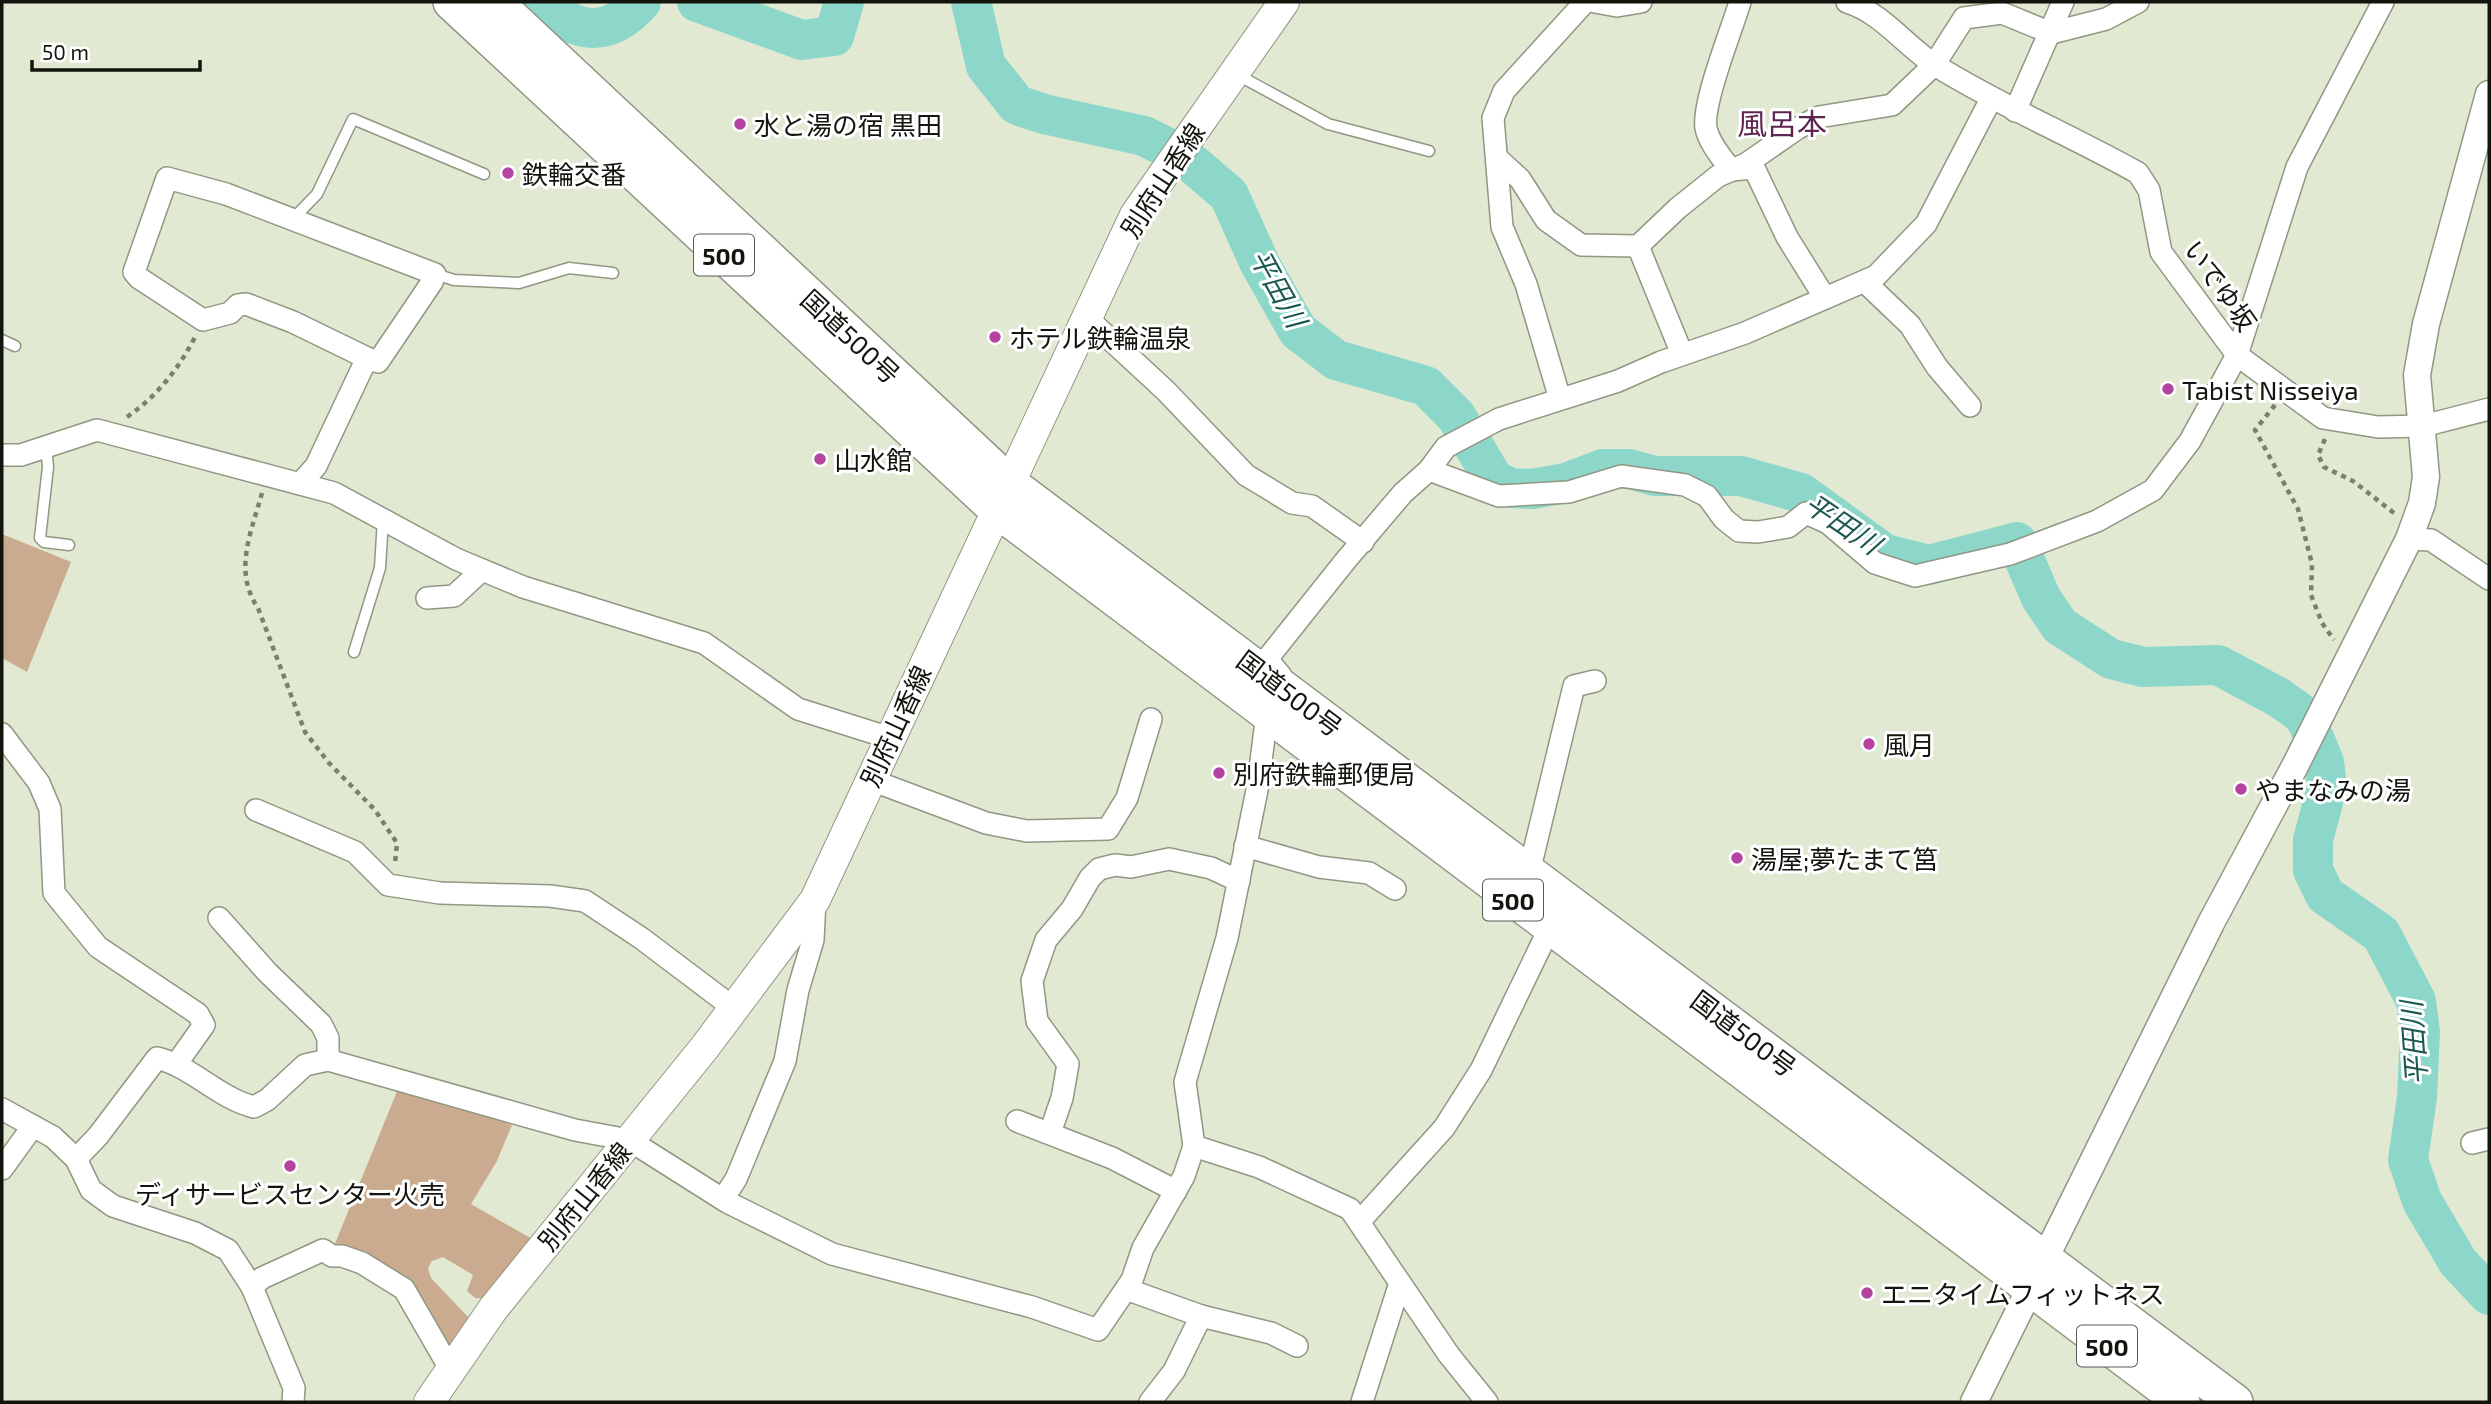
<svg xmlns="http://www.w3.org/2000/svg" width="2491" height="1404" font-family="'Exo 2','Noto Sans JP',sans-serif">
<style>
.green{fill:#cbab8f}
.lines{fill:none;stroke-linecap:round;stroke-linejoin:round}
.river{stroke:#8dd7ca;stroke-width:40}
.service-casing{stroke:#909782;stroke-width:13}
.minor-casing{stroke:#909782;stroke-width:24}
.tertiary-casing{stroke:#909782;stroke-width:29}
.secondary-casing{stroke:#909782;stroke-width:32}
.trunk-casing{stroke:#909782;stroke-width:38}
.path{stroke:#7a7f70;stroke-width:4.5;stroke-dasharray:5 5;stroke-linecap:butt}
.service{stroke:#fff;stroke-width:10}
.minor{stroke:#fff;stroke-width:21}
.tertiary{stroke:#fff;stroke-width:26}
.secondary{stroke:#fff;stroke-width:30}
.trunk{stroke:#fff;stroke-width:35}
.poi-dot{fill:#b444a0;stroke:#fff;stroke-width:2.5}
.labels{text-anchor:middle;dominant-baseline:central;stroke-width:6;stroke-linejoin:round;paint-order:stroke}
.shield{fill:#fff;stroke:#595a56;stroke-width:2}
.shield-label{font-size:24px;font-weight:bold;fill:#12140d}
.poi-label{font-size:26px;fill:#12140d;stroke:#fff;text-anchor:start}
.street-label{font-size:26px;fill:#12140d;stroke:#fff}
.water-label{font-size:28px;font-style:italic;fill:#1b5950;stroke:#fff}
.quarter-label{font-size:30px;fill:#5d2652;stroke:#fff}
</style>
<rect width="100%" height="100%" fill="#e1e9d3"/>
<g class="green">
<polygon points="2,534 71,562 27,672 2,658"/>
<polygon points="400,1084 512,1125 497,1161 471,1204 532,1239 486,1299 475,1298 467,1291 473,1275 443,1257 432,1261 428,1268 431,1278 469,1318 445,1354 404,1281 332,1251"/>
</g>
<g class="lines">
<g class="river">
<path d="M538,2C576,32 606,41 641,2"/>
<polyline points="697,2 802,40 834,36 844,2"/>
<polyline points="971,2 986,66 1017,105 1044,114 1144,136 1174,151"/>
<polyline points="1194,165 1229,195 1260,264 1298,331 1336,360 1426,386 1456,416 1494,480 1511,488 1532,489 1566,483 1603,469 1629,469 1655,476 1741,476 1801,493 1885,554 1929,565 2017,542 2041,598 2060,626 2111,659 2143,667 2218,665 2278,697 2302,714 2308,723 2324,762 2327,787 2313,840 2313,870 2325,895 2381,934 2416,1001 2420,1032 2417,1097 2408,1160 2422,1201 2458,1262 2489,1295"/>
</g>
<defs>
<g id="service">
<polyline points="1236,74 1328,124 1429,151"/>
<polyline points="293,219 317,194 353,119 484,174"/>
<polyline points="435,274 454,280 519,283 569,268 613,273"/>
<polyline points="2,340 15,346"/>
<polyline points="46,446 48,467 40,538 44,542 69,545"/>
<polyline points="354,652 380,568 383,519"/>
</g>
<g id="minor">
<polyline points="1595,2 1617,6 1641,2"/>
<path d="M1740,2C1732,29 1702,103 1706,128C1709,143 1722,158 1731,170L1754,168L1787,237L1825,298"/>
<path d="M1847,2C1883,13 1907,48 1938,67C2003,107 2072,136 2138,173L2149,190L2161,252L2237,355L2323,418L2378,427L2423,426L2489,409"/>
<polyline points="2015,111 2063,2"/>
<polyline points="1497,158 1520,179 1546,220 1581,245 1638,246 1678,208 1718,176 1746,164 1798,128 1819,117 1892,105 1934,65 1964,18 2002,13 2051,33 2106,19 2138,2"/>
<polyline points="1638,246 1682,354"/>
<polyline points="1865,282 1910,325 1937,367 1970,406"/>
<polyline points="1086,317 1166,391 1246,475 1292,503 1312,506 1363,542"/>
<polyline points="1560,399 1526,284 1502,227 1493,118 1504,91 1585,2"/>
<polyline points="2,455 21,455 97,430 334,493 456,559 523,587 704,643 798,709 890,738"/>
<polyline points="1429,470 1499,496 1569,492 1621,476 1685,485 1707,496 1724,519 1739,531 1758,532 1788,527 1806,513 1828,523 1875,563 1915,576 2010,554 2097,521 2153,490 2190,441 2237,355 2297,167 2383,2"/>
<polyline points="300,484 316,466 367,358 378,362 432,282 435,274 226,194 167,178 134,272 139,278 203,320 230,313 238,305 246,304 293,322 367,358"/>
<polyline points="2409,539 2431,540 2489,579"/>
<polyline points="427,598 454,596 482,570"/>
<polyline points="1281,676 1267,659 1346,560 1403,493 1429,470 1446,447 1499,419 1618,381 1661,362 1745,333 1876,276 1926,224 1991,99"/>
<polyline points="2,734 39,783 50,809 54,893 98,947 198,1014 204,1025 177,1063"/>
<polyline points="871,780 986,823 1027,831 1108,829 1127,798 1151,719"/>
<polyline points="256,810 355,852 388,885 440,893 550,896 585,901 641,938 735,1009"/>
<polyline points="1245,846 1319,867 1369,873 1395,889"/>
<polyline points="1529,872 1574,686 1595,681"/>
<polyline points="219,918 267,972 321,1024 328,1038 328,1060"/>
<polyline points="2,1109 53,1137 76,1159 91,1190 113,1206 195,1233 228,1250 252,1287 294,1388 293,1402"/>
<polyline points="1017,1121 1112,1158 1176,1191"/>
<polyline points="1050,1133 1062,1098 1068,1064 1037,1021 1032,981 1046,940 1072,909 1090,878 1099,869 1115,865 1131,867 1169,859 1211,868 1239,881"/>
<polyline points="2472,1143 2489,1139"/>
<polyline points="1194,1146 1259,1167 1350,1209 1449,1355 1487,1402"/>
<path d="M76,1159L98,1136L157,1058C193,1067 218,1098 254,1107L267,1100L305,1065L328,1060L575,1130L629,1140L727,1202L832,1254L1032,1307L1098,1330L1132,1280L1143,1248L1184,1176L1194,1146L1185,1082L1227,938L1258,785L1267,713L1270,708"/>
<polyline points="2,1169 33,1126"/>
<polyline points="723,1199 736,1179 785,1061 798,990 813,940 815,900"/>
<polyline points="1359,1222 1444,1128 1481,1070 1550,927"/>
<polyline points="252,1287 262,1278 323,1250 332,1256 342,1256 362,1263 404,1289 445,1360 452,1368"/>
<polyline points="1126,1289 1201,1316 1271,1333 1297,1346"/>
<polyline points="1150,1402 1174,1371 1201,1316"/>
<polyline points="1362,1402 1400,1283"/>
</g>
<polyline id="tertiary" points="1974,1402 2211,923 2295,766 2409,539 2422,503 2426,477 2417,375 2426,324 2489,94"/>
<polyline id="secondary" points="429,1402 493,1309 705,1047 815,900 1135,215 1284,2"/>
<g id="trunk">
<polyline points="451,2 996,509 2182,1402"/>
<polyline points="495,2 1008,482 2235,1402"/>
</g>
</defs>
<use href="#service" class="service-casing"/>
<use href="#minor" class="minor-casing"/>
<use href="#tertiary" class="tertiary-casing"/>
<use href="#secondary" class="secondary-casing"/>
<use href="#trunk" class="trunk-casing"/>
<g class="path">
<polyline points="2275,405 2255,430 2298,509 2312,564 2311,595 2322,623 2334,640"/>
<path d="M127,417C157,396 178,370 195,337"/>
<polyline points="2325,439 2318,455 2324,467 2353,481 2394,513"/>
<path d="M262,493C251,533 233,571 258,608L305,732L329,763L375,810L397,843L395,863"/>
</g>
<use href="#service" class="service"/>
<use href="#minor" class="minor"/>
<use href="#tertiary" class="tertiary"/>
<use href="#secondary" class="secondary"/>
<use href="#trunk" class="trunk"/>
</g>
<g class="poi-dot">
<circle cx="740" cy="124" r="7"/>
<circle cx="508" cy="173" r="7"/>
<circle cx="995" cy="337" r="7"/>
<circle cx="2168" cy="389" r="7"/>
<circle cx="820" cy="459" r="7"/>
<circle cx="1869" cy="744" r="7"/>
<circle cx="1219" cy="773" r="7"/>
<circle cx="2241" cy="789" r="7"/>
<circle cx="1737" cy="858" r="7"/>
<circle cx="290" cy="1166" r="7"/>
<circle cx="1867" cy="1293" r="7"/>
</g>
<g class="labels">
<g class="shield">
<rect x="694" y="234.5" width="60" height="41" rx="5"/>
<rect x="1483" y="879.5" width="60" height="41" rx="5"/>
<rect x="2077" y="1325.5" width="60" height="41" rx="5"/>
</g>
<g class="shield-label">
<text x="724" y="255">500</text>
<text x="1513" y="900">500</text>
<text x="2107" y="1346">500</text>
</g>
<g class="poi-label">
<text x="754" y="124">水と湯の宿 黒田</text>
<text x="522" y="173">鉄輪交番</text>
<text x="1009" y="337">ホテル鉄輪温泉</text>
<text x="2182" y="389">Tabist Nisseiya</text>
<text x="834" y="459">山水館</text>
<text x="1883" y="744">風月</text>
<text x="1233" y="773">別府鉄輪郵便局</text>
<text x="2255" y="789">やまなみの湯</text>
<text x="1751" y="858">湯屋;夢たまて筥</text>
<text x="290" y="1193" text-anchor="middle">ディサービスセンター火売</text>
<text x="1881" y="1293">エニタイムフィットネス</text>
</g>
<g class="street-label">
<text transform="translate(1162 180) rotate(-57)">別府山香線</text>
<text transform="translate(2221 285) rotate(55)">いでゆ坂</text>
<text transform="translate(851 336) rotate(43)">国道500号</text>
<text transform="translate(1290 693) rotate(37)">国道500号</text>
<text transform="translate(895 726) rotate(-65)">別府山香線</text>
<text transform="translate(1744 1033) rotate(37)">国道500号</text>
<text transform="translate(584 1196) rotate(-51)">別府山香線</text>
</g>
<g class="water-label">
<text transform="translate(1279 288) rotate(61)">平田川</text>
<text transform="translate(1843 523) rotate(34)">平田川</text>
<text transform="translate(2413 1043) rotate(-94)">平田川</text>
</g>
<g class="quarter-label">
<text x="1782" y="123">風呂本</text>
</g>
</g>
<rect width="2491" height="1404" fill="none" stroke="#12140d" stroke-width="7"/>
<path d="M32 60v10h168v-10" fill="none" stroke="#12140d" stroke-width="3.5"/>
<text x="42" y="60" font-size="21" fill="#12140d" stroke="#ffffff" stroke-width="5" paint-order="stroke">50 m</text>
</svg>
